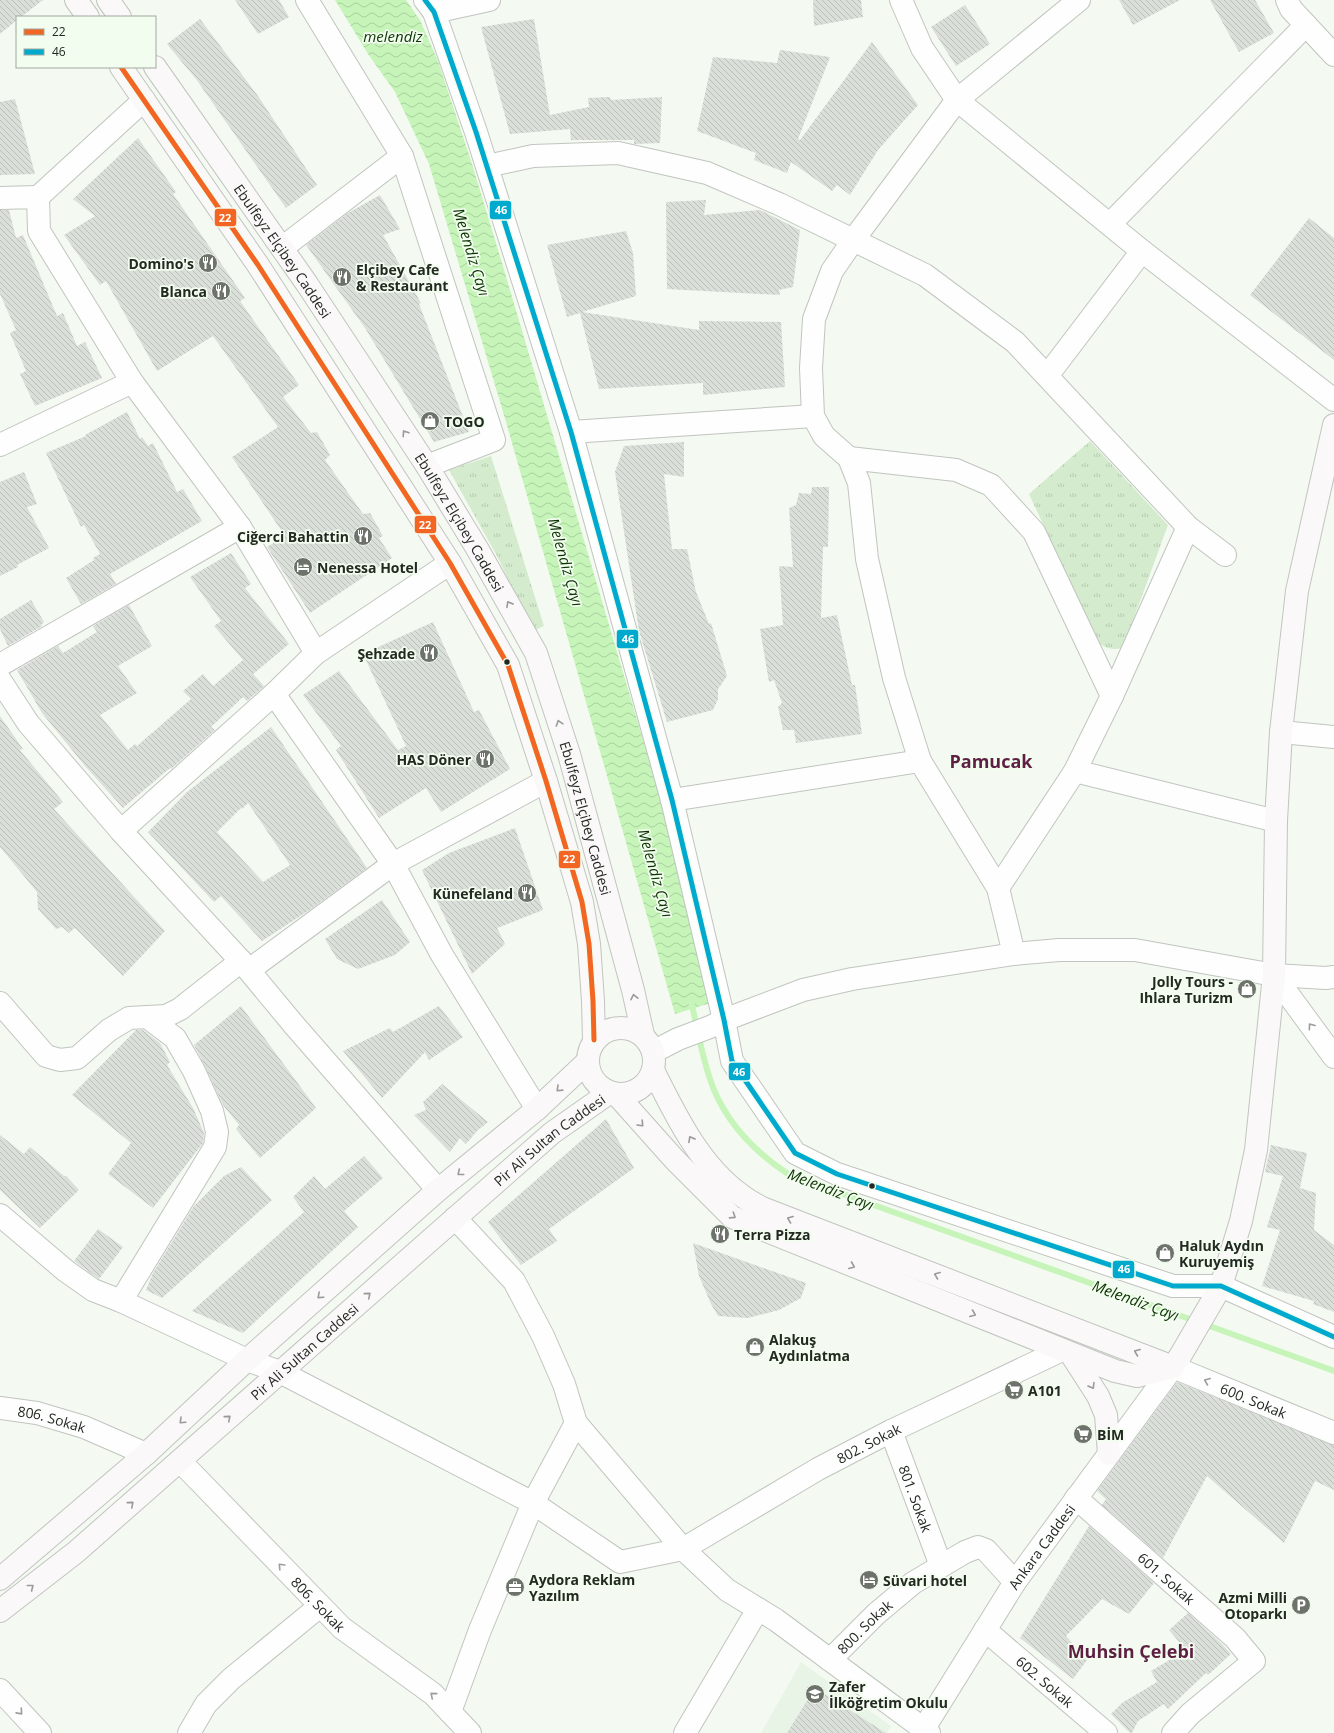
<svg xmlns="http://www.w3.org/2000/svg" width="1334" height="1733" font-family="'Open Sans',sans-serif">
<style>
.built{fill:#e8f4e5}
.park{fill:url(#park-tufts)}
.water{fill:url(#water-waves)}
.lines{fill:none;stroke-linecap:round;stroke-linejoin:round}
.stream{stroke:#c6f4b9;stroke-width:6}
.building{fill:url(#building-back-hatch);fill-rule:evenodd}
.minor-casing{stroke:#c0c5bf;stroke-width:24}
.tertiary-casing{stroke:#c0c5bf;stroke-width:24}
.secondary-casing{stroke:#c0c5bf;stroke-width:24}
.minor{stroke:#fdfefd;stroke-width:22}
.tertiary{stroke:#fdfefd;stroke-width:22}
.secondary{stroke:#faf8f8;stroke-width:22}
.bus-1-casing{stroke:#f2fdef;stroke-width:8}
.bus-2-casing{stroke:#f2fdef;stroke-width:8}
.bus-1{stroke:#f26522;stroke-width:5}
.bus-2{stroke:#00a9ce;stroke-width:5}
.oneway{stroke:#9a9a98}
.oneway2{stroke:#9b9e9b}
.bus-dot{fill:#242823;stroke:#f2fdef;stroke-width:1.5}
.labels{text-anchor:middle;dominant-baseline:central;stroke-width:3.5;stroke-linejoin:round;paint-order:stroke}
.street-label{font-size:14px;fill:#242823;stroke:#f2fdef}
.poi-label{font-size:14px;font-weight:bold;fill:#242823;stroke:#f2fdef;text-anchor:start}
.water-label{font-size:15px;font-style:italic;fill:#0c3400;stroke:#f2fdef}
.district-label{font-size:18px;font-weight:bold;fill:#5e1f43;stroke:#f2fdef}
.line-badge{stroke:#f2fdef;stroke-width:1.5}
.badge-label{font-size:11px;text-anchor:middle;font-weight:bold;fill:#fff}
</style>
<defs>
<pattern id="park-tufts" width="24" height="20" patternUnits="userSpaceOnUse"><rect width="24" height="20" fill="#d4eccd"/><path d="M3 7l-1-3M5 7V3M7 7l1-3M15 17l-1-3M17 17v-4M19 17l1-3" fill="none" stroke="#b6cab0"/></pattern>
<pattern id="water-waves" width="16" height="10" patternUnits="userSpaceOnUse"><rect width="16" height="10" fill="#c6f4b9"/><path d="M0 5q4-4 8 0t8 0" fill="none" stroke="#aad19f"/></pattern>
<pattern id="building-back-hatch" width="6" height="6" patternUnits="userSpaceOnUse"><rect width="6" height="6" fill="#dadfd9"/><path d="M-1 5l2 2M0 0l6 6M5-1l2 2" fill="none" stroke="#bbbfba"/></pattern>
</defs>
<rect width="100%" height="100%" fill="#f4faf2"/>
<polygon class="built" points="801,1662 891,1726 887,1733 761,1733"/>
<g class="park">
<path d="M1090,441L1168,525L1123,648C1112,650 1105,649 1097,641L1029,494Z"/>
<polygon points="491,456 544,626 533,631 497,556 449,470"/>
</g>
<polygon class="water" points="335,0 406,0 420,20 438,61 473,167 502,263 720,1000 675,1014 506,422 429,164 395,92 368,54"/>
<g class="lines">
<g class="stream">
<path d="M691,1001C697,1026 701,1052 709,1076C722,1118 752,1150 788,1174L1195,1321"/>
<polyline points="1204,1324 1334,1371"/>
</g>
</g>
<g class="building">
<polygon points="0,0 43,0 21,17 17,17 17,20 0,34"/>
<polygon points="235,0 279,0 289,17 258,34"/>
<polygon points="813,0 861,0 863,17 814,26"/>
<polygon points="1119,0 1180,0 1133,25"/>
<polygon points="1210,0 1255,0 1274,33 1239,52"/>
<polygon points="965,5 990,44 956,66 931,27"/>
<polygon points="200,19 258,96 317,185 286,208 196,79 167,44"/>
<polygon points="534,19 550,115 589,107 588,98 610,97 611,100 662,97 660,143 634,144 634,140 571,140 570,129 510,134 481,27"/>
<polygon points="872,42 918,105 878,150 850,195 837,185 832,191 791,162 787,173 754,160 756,153 697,131 713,57 777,63 780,50 830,57 798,139 800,140"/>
<polygon points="15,99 35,174 0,175 0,102"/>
<polygon points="138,138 176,192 173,194 245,298 240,301 299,385 283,397 311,433 317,432 330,455 325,460 363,514 370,513 383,536 379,538 392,558 310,613 267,547 285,536 232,457 278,427 213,336 157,371 106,281 100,285 64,235 95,216 73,199"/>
<polygon points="380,195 400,229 383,235 421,303 419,304 469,432 434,442 365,328 306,245 348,213"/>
<polygon points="706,200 704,215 760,210 800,230 793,287 779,290 780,295 667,289 666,202"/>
<polygon points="0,210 9,210 16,238 23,235 57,316 63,313 77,346 85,342 102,378 35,406 20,374 26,371 10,333 16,330 0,294"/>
<polygon points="1309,218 1334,238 1334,360 1250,295"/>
<polygon points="626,231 633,253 636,296 582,312 699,330 699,321 781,322 785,387 703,395 703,383 599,389 580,313 567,317 547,245"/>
<polygon points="127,412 140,439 142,437 148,446 153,443 177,492 183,489 202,521 110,574 116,584 81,604 66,578 94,560 93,558 100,554 84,525 81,527 46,453 86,436 85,435"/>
<polygon points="684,442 684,477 664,474 672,549 687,549 696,592 709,624 711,623 727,676 718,689 718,699 713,710 667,722 639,631 615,472 624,446"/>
<polygon points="24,472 37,504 27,507 49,548 17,565 18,567 0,576 0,482"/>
<polygon points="812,487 829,487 828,547 823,547 821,618 837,615 852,685 855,685 862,734 796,743 794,730 783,730 778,707 782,703 774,680 769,682 760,629 783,625 779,566 793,567 789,508 796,505 799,493 811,494"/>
<polygon points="231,553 251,584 245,588 289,644 253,674 264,686 247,701 243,697 211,727 215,730 171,769 170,768 123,808 85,766 42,713 17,670 58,646 63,653 97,632 93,626 129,605 152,646 118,666 137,693 100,715 128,750 135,744 137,746 191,699 183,691 203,674 213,686 243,660 214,626 221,621 190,577"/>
<polygon points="31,600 44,622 41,625 42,626 8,646 0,629 0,619"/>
<polygon points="433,622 474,712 479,710 510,769 441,812 426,788 379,818 336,750 341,746 303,695 339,671 398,750 406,746 363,654"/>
<polygon points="0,716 23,749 20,750 63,802 54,809 165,931 123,976 75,928 69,933 62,927 56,929 38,909 37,892 0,847"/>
<path d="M271,727L367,868L311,909L262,941L221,896L214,902L148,832L187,792ZM248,803L290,865L263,882L217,832L241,808L242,809Z"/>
<polygon points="515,828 543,910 497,928 505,944 472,974 422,870 449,853"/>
<polygon points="382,900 410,942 395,955 358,969 337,959 325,939"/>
<polygon points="241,1006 316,1108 260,1158 236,1129 239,1125 223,1105 205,1066 194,1045"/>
<polygon points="439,1006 463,1037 429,1060 425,1052 382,1098 343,1051 390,1028 393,1032"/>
<polygon points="136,1030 143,1030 160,1043 170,1062 167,1065 193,1108 204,1133 203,1143 153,1208 108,1174 131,1143 72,1095"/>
<polygon points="442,1084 488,1122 477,1131 466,1144 460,1138 450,1152 414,1115 426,1110 423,1102"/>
<polygon points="606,1119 634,1168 549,1229 557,1241 521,1265 488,1222"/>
<polygon points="0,1135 24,1154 30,1147 64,1176 66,1176 79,1190 40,1228 0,1190"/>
<polygon points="1271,1145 1307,1153 1300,1188 1316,1193 1314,1230 1334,1245 1334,1312 1313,1304 1314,1301 1262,1286 1280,1230 1267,1227 1283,1176 1265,1172"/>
<polygon points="364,1156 383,1178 344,1211 358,1227 243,1333 192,1311 304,1212 293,1197 314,1176 325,1189"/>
<polygon points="241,1167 272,1200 162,1298 146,1290 153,1273 194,1206 224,1176"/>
<polygon points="98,1229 123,1247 99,1279 74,1261"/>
<polygon points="693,1243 806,1283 801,1298 779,1310 748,1318 718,1316 711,1304 699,1276"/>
<polygon points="1177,1382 1334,1445 1334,1490 1315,1481 1284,1543 1207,1476 1163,1558 1102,1505 1106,1499 1097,1491"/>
<polygon points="1089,1526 1154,1583 1129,1614 1102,1599 1066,1636 1087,1660 1073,1679 1020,1638"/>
<polygon points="1188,1613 1222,1644 1231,1654 1208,1675 1206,1673 1168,1709 1164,1704 1138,1721 1132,1733 1130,1733 1111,1714 1122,1703 1157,1682 1151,1671 1186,1650 1169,1630"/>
<polygon points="815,1688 886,1733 787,1733"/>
</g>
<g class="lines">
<defs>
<g id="minor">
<polyline points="307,0 402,156 494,440 427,466"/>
<polyline points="425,0 434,12 476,132 571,432 672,800 724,1020 732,1061 795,1153 837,1174 1173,1286 1221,1286 1334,1337"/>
<polyline points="901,0 922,48 957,100 1142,251 1334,400"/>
<polyline points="1287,0 1291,9 1334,55"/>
<polyline points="434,12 489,0"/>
<polyline points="487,166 533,156 618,153 707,173 779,204 925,275 1015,342 1188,527 1225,555"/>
<polyline points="38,197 144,100"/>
<polyline points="0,198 38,197 39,231 132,382 0,445"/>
<polyline points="1110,224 1306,25"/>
<polyline points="282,248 402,156"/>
<polyline points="1047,376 1142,251"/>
<polyline points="132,382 240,527 316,653"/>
<polyline points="571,432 813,416"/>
<polyline points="849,458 956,470 991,485 1034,532 1112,696"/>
<polyline points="0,665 240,527"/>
<polyline points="0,680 28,723 121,831 241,961 294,1025 438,1190"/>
<polyline points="274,694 393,864 442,955 537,1109"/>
<polyline points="1281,732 1334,737"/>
<polyline points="1075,771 1276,821"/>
<polyline points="672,800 920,761"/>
<polyline points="121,831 274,694 316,653 450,563"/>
<polyline points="998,888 1075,771 1112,696 1188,527"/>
<polyline points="1014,954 998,888 920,761 894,678 867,559 859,483 849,458 824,436 813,416 811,368 814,319 832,271 854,239 957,100 1079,0"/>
<polyline points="249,970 393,864 546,781"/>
<polyline points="1274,975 1334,1057"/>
<polyline points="0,1003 46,1056 60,1060 77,1058 109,1030 129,1018 166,1016 180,1009 241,961"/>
<polyline points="653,1052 678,1039 710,1027 724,1020 803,990 852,979 1014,954 1059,950 1135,950 1274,975 1326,978 1334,977"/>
<path id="s1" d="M0,1215L66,1271L93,1290L121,1301L247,1360L280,1372L533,1503L620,1562L683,1549L818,1469L891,1431L1062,1350"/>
<polyline points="455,1218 514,1281 543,1336 564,1384 576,1423 683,1549 727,1590 776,1620 929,1733"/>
<polyline points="121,1301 215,1147 217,1132 212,1111 194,1071 175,1038 147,1017"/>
<path id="s2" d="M1179,1358L1173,1367L1334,1433"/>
<path id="s3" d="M0,1408L37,1413L84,1427L146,1454"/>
<path id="s4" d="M891,1431L941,1566"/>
<path id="s5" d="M180,1461L342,1628L433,1694L470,1733"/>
<path id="s6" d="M1076,1498L1235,1638L1254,1661L1190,1714L1173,1733"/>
<path id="s7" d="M985,1630L1106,1733"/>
<path id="s8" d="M830,1660L876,1614L913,1583L965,1552L978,1547L986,1550L1015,1582"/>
<polyline points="0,1690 40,1733"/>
<polyline points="450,1712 480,1630 533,1503 576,1423"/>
<polyline points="189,1733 206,1704 231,1679 320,1606"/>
<polyline points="685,1733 758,1609"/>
</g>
<g id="tertiary">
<path id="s9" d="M921,1733L1015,1582L1173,1367"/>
</g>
<g id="secondary">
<polyline points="76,0 88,17"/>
<polyline points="108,0 120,17"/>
<polyline points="121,67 258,265 450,563 508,665 546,781 582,902 589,944 593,1001 594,1040"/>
<path id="s10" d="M155,67L307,284L427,466L478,550L536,653L569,754L633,990L643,1035"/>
<circle cx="621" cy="1061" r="33"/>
<path d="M653,1070C675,1114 699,1165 741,1195C747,1200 755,1204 762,1208L1173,1367"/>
<polyline points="616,1094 675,1160 732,1217 1115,1371 1137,1376 1173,1367"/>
<polyline points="1071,1354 1098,1396 1106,1415 1109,1454"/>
<polyline points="1179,1358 1221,1286 1241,1221 1256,1150 1274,975 1276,821 1281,732 1297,591 1334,425"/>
<polyline points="0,1579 146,1454 247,1360 438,1190 537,1109 587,1062"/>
<path id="s11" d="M0,1611L76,1552L552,1133L609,1093"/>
</g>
</defs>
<use href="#minor" class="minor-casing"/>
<use href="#tertiary" class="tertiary-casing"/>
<use href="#secondary" class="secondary-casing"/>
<use href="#minor" class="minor"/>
<use href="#tertiary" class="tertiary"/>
<use href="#secondary" class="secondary"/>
<defs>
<polyline id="bus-1" points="121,67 258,265 450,563 508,665 546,781 582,902 589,944 593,1001 594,1040"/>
<polyline id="bus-2" points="425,0 434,12 476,132 571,432 672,800 724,1020 732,1061 795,1153 837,1174 1173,1286 1221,1286 1334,1337"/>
</defs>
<use href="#bus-1" class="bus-1-casing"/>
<use href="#bus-2" class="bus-2-casing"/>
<use href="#bus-1" class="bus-1"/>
<use href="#bus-2" class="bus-2"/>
</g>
<defs><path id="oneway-chevron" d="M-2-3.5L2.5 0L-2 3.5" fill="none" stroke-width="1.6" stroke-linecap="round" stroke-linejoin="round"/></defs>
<g class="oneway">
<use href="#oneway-chevron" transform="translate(405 433) rotate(-123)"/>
<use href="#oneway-chevron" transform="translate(509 604) rotate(-119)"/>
<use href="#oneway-chevron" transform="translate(559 723) rotate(-108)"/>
<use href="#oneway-chevron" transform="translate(634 997) rotate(-102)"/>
<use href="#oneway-chevron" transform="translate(559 1089) rotate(136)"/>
<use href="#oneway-chevron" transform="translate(641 1124) rotate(47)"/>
<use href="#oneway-chevron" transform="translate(691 1139) rotate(-119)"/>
<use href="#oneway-chevron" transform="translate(460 1173) rotate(141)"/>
<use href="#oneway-chevron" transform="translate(733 1216) rotate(33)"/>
<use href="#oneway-chevron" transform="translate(790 1219) rotate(-159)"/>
<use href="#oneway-chevron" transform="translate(852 1266) rotate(22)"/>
<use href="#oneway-chevron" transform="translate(937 1275) rotate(-159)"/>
<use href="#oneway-chevron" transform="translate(368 1295) rotate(-41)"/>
<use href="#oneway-chevron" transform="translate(320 1296) rotate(138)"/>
<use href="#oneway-chevron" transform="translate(973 1314) rotate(22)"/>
<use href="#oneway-chevron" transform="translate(1137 1352) rotate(-158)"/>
<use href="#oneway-chevron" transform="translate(1092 1386) rotate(59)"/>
<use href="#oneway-chevron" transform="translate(228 1418) rotate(-41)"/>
<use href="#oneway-chevron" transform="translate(182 1421) rotate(137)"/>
<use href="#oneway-chevron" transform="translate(131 1504) rotate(-41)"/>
<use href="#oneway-chevron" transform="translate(31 1587) rotate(-38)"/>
</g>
<g class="oneway2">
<use href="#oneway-chevron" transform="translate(1311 1026) rotate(-126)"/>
<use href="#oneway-chevron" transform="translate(1207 1381) rotate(-158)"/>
<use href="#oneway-chevron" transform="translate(281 1566) rotate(-134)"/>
<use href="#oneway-chevron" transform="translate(433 1695) rotate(-140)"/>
<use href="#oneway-chevron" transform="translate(20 1712) rotate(48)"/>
</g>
<defs>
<symbol id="restaurant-disc" viewBox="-11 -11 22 22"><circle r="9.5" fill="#6d726b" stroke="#f2fdef"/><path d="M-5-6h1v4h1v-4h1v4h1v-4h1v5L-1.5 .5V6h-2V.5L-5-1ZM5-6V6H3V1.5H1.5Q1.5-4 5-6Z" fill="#fff"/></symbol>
<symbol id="shop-disc" viewBox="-11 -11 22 22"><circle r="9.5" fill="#6d726b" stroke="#f2fdef"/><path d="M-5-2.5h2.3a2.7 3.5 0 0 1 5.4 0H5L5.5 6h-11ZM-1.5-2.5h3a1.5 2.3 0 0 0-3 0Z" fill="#fff"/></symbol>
<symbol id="hotel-disc" viewBox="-11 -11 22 22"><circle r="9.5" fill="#6d726b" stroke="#f2fdef"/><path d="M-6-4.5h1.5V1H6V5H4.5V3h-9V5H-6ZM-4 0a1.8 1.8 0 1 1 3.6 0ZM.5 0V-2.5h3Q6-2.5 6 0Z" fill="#fff"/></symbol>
<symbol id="supermarket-disc" viewBox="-11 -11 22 22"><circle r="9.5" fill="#6d726b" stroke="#f2fdef"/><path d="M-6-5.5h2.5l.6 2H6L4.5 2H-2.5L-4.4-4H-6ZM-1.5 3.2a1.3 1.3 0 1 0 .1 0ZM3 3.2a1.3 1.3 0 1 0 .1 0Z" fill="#fff"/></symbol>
<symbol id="office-disc" viewBox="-11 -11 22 22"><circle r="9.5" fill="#6d726b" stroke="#f2fdef"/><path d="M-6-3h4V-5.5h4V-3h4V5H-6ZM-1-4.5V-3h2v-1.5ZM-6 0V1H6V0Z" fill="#fff"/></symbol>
<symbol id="parking-disc" viewBox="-11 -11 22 22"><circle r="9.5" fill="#6d726b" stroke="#f2fdef"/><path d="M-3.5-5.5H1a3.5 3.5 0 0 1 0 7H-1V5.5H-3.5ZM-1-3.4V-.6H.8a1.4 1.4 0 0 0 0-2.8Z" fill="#fff"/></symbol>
<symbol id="school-disc" viewBox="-11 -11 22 22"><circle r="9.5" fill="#6d726b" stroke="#f2fdef"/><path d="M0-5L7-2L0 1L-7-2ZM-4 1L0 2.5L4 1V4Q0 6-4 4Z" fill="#fff"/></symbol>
</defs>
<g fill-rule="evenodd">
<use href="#restaurant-disc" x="197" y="252" width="22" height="22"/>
<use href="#restaurant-disc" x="331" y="266" width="22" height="22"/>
<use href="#restaurant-disc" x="210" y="280" width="22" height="22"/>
<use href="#shop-disc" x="419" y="410" width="22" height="22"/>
<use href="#restaurant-disc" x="352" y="525" width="22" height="22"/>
<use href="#hotel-disc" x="292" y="556" width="22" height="22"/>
<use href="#restaurant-disc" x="418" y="642" width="22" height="22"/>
<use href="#restaurant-disc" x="474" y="748" width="22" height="22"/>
<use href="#restaurant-disc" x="516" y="882" width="22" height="22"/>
<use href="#shop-disc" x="1236" y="978" width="22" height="22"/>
<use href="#restaurant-disc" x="709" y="1223" width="22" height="22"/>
<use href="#shop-disc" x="1154" y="1242" width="22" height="22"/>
<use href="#shop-disc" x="744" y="1336" width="22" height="22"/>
<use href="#supermarket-disc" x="1003" y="1379" width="22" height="22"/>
<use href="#supermarket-disc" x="1072" y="1423" width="22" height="22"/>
<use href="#hotel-disc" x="858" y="1569" width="22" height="22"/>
<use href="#office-disc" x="504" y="1576" width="22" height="22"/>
<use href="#parking-disc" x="1290" y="1594" width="22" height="22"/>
<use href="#school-disc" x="804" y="1683" width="22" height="22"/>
</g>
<g class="bus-dot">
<circle cx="507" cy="662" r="3.5"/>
<circle cx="872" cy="1186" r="3.5"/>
</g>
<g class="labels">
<g class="street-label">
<text stroke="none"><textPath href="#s10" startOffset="224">Ebulfeyz Elçibey Caddesi</textPath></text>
<text stroke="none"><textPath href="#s10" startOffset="548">Ebulfeyz Elçibey Caddesi</textPath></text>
<text stroke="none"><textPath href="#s10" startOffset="872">Ebulfeyz Elçibey Caddesi</textPath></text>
<text stroke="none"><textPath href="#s11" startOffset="724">Pir Ali Sultan Caddesi</textPath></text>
<text stroke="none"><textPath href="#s11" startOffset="400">Pir Ali Sultan Caddesi</textPath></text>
<text stroke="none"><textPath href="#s2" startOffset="98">600. Sokak</textPath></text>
<text stroke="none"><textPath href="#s3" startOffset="53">806. Sokak</textPath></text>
<text stroke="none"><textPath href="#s1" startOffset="992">802. Sokak</textPath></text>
<text stroke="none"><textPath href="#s4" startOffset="72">801. Sokak</textPath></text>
<text stroke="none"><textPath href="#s9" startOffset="222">Ankara Caddesi</textPath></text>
<text stroke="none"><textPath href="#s6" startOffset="121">601. Sokak</textPath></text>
<text stroke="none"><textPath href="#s5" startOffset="199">806. Sokak</textPath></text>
<text stroke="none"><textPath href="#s8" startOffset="48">800. Sokak</textPath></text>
<text stroke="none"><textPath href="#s7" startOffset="79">602. Sokak</textPath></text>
</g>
<g class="poi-label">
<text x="194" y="263" text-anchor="end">Domino's</text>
<text x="356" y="269">Elçibey Cafe<tspan x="356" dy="16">&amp; Restaurant</tspan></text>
<text x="207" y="291" text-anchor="end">Blanca</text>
<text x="444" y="421">TOGO</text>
<text x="349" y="536" text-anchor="end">Ciğerci Bahattin</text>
<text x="317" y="567">Nenessa Hotel</text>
<text x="415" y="653" text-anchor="end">Şehzade</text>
<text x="471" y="759" text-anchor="end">HAS Döner</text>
<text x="513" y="893" text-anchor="end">Künefeland</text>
<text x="1233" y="981" text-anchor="end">Jolly Tours -<tspan x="1233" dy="16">Ihlara Turizm</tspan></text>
<text x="734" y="1234">Terra Pizza</text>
<text x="1179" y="1245">Haluk Aydın<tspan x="1179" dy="16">Kuruyemiş</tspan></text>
<text x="769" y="1339">Alakuş<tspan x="769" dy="16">Aydınlatma</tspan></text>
<text x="1028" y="1390">A101</text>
<text x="1097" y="1434">BİM</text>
<text x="529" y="1579">Aydora Reklam<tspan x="529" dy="16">Yazılım</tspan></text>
<text x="883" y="1580">Süvari hotel</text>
<text x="1287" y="1597" text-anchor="end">Azmi Milli<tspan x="1287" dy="16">Otoparkı</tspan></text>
<text x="829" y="1686">Zafer<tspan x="829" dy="16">İlköğretim Okulu</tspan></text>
</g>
<g class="water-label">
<text x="393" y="36">melendiz</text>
<text transform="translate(472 252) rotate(73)">Melendiz Çayı</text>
<text transform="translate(566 562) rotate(74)">Melendiz Çayı</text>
<text transform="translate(656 873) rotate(74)">Melendiz Çayı</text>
<text transform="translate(831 1189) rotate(21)">Melendiz Çayı</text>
<text transform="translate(1136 1300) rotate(20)">Melendiz Çayı</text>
</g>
<g class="district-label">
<text x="991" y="761">Pamucak</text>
<text x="1131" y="1651">Muhsin Çelebi</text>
</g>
</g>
<g class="line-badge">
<rect x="489" y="200" width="23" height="20" rx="4" fill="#00a9ce"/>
<rect x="214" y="208" width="23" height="19" rx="4" fill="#f26522"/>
<rect x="414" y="515" width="23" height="19" rx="4" fill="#f26522"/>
<rect x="616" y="629" width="23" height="20" rx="4" fill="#00a9ce"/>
<rect x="558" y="850" width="23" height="19" rx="4" fill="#f26522"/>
<rect x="728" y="1062" width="23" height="19" rx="4" fill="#00a9ce"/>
<rect x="1112" y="1260" width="23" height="19" rx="4" fill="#00a9ce"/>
</g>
<g class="badge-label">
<text x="501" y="214">46</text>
<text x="225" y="222">22</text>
<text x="425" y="529">22</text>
<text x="628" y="643">46</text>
<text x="569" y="863">22</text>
<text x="739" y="1076">46</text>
<text x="1124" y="1273">46</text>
</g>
<rect x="16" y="16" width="140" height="52" fill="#f2fdef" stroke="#a0a89d"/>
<rect x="24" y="29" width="20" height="6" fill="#f26522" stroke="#a0a89d"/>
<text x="52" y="36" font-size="12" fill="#242823">22</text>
<rect x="24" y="49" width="20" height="6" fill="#00a9ce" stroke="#a0a89d"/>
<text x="52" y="56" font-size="12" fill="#242823">46</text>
</svg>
